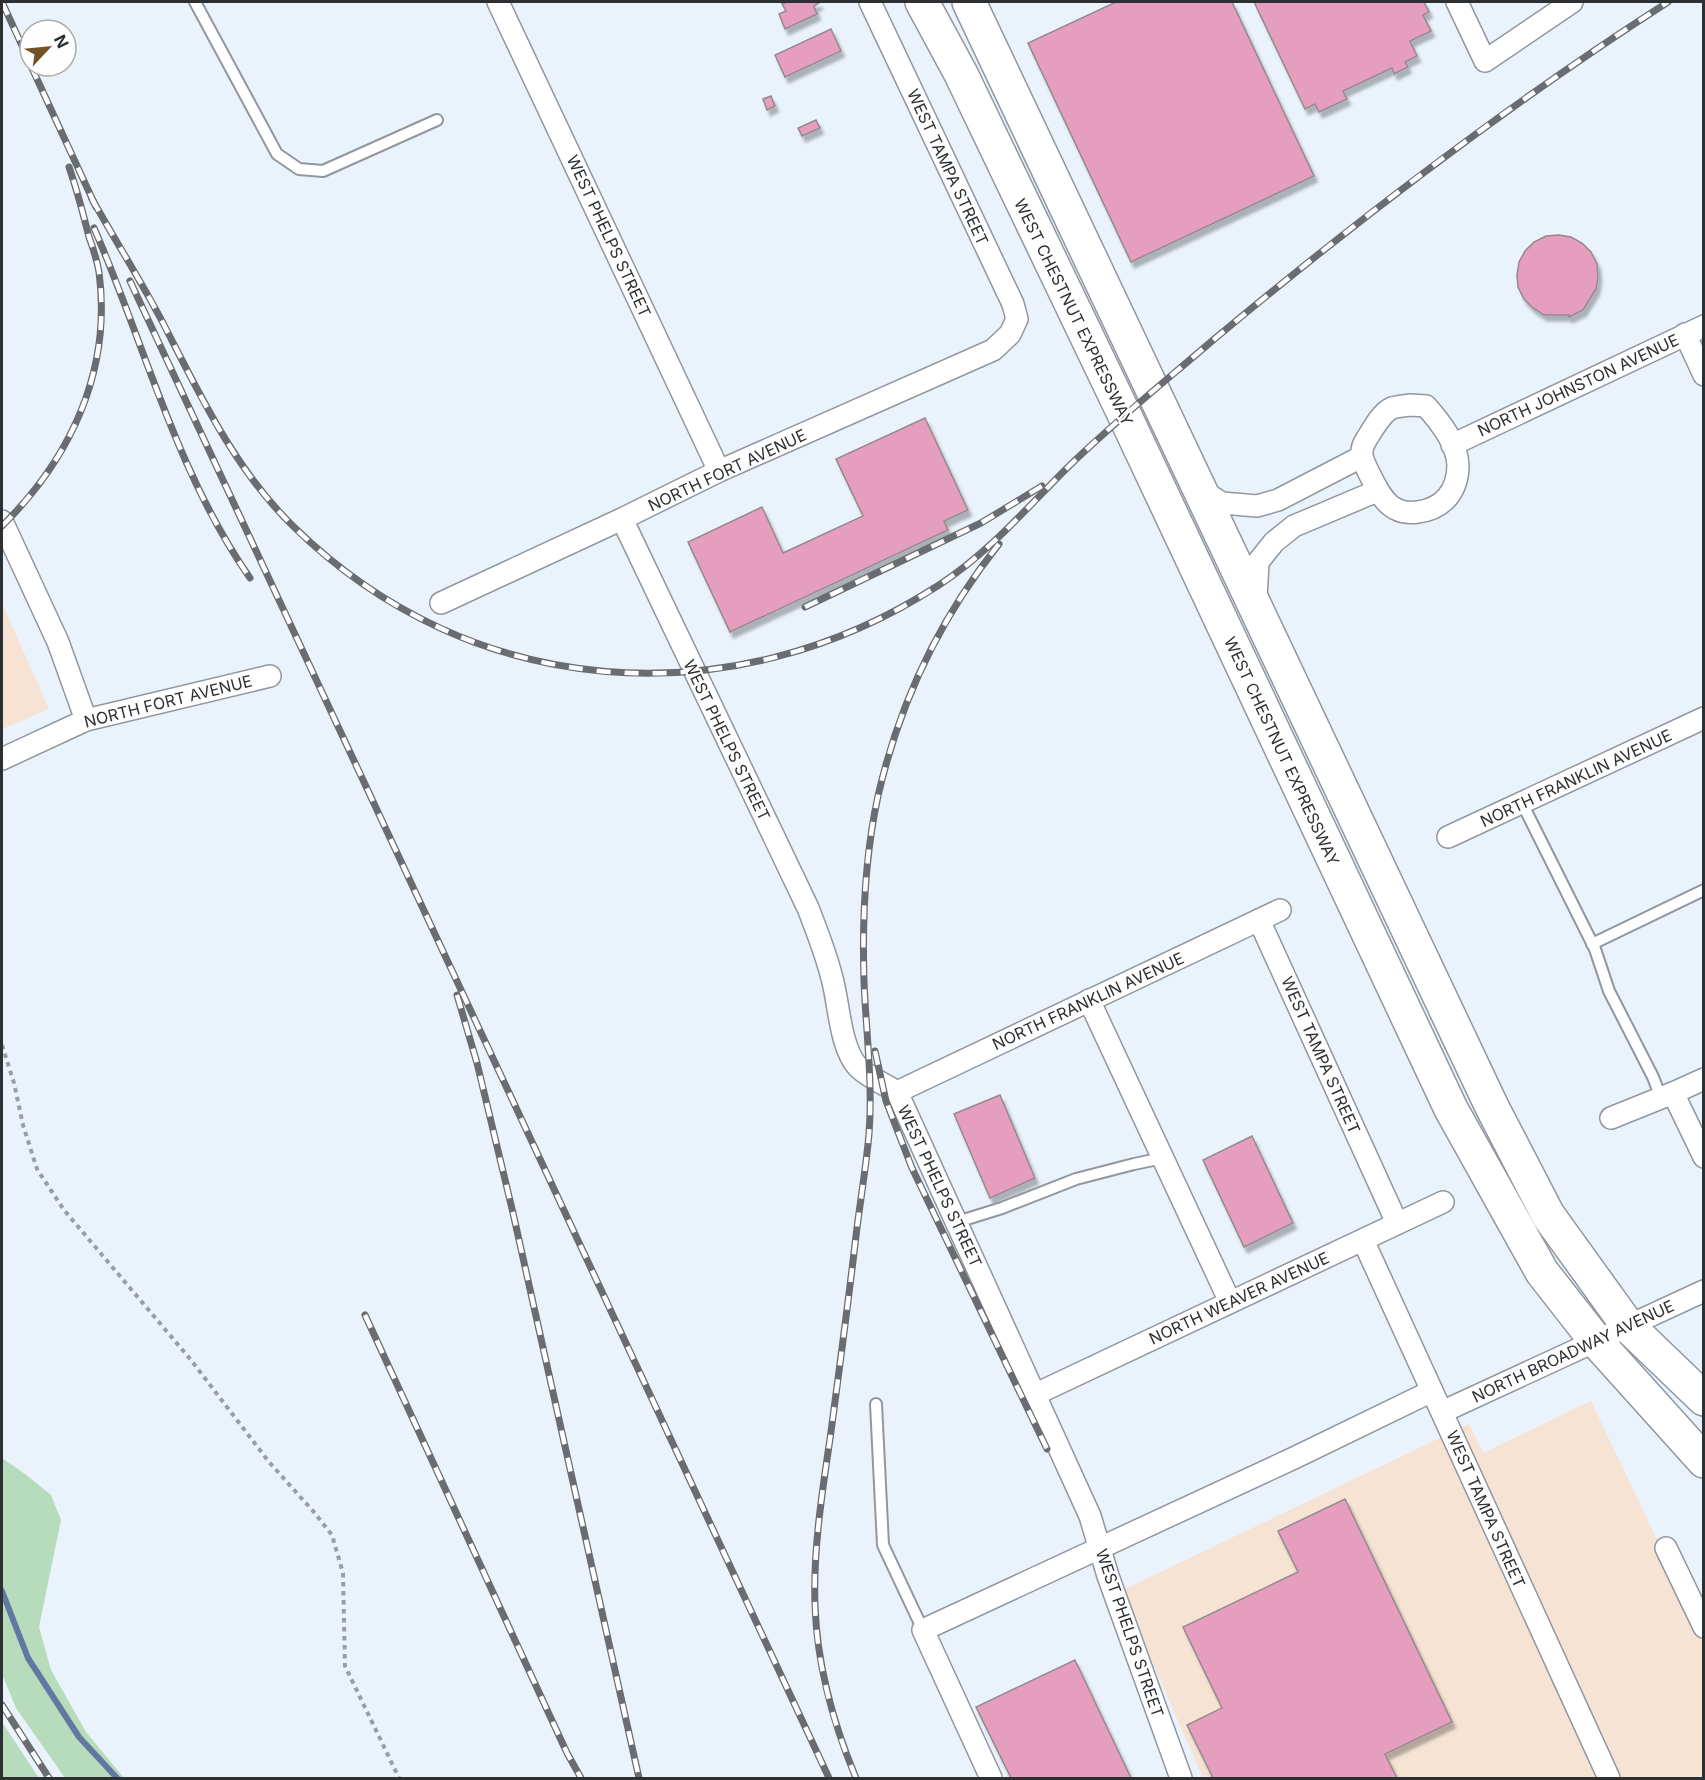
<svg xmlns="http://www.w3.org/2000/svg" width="1705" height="1780" font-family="Inter,sans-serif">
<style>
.industrial{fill:#f7e3d4}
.green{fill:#b7dcbc}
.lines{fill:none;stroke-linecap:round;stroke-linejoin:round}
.stream{stroke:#6078a2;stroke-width:6}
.building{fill:#e69ebf;stroke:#94898d;stroke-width:1.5;filter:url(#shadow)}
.service-casing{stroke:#9197a0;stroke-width:14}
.minor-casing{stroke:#9197a0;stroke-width:24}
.primary-casing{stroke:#9197a0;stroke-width:36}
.path{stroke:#989ea4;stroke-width:4;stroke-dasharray:4.5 4.5;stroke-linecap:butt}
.service{stroke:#fff;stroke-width:10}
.minor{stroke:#fff;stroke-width:21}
.primary{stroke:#fff;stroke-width:33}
.rail-casing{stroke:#696d72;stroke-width:7}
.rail{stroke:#fefefe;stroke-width:4.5;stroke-dasharray:14;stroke-linecap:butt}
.labels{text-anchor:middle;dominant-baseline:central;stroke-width:4.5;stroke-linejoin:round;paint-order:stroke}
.street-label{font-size:16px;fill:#2d3033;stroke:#fefefe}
</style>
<defs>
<filter id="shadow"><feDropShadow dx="3.5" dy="6" stdDeviation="1.5" flood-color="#0004"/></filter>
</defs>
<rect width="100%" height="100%" fill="#eaf2fb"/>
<g class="industrial">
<polygon points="2,603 49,709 2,729"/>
<polygon points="1591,1401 1703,1636 1703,1778 1203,1778 1121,1591 1469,1424 1483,1453"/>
</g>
<g class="green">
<polygon points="2,1458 25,1474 51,1495 61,1520 39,1627 51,1670 86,1732 124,1778 65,1778 16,1708 2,1674"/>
<polygon points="2,1722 39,1778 2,1778"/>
</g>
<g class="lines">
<polyline class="stream" points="2,1591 28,1658 79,1737 117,1778"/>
</g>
<g class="building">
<polygon points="787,2 819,2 819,3 814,6 817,14 785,29 779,14 786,11 782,4"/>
<polygon points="1116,2 1232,2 1314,176 1131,262 1028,43"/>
<polygon points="1256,2 1424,2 1429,12 1423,15 1431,31 1410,41 1417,56 1405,62 1408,67 1394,74 1392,68 1343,91 1347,99 1319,112 1315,104 1305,109 1255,4"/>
<polygon points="831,29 841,51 785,77 775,55"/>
<polygon points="771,96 775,106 767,110 763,99"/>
<polygon points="816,120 820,128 802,136 798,128"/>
<polygon points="1559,235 1571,237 1582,243 1591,252 1597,264 1598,278 1596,289 1583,310 1569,317 1569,315 1544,315 1533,308 1524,299 1518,287 1517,275 1519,262 1525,251 1534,242 1546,236"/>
<polygon points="925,418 968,510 944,521 948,530 730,632 688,542 762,507 783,553 863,516 836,459"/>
<polygon points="1000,1095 1035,1178 990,1198 954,1114"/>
<polygon points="1252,1136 1293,1223 1244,1247 1203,1160"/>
<polygon points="1345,1499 1452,1722 1385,1754 1397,1778 1213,1778 1187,1725 1222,1708 1183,1627 1298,1572 1278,1531"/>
<polygon points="1075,1660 1131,1778 1011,1778 976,1707"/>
</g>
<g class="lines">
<defs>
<g id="service">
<polyline points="195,2 277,154 299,169 323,171 437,120"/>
<polyline points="1522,803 1595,949 1609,991 1653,1077 1661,1098"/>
<polyline points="1592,944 1704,890"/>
<polyline points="957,1222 1002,1208 1076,1179 1134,1164 1163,1158"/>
<polyline points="876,1404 883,1545 923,1630"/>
</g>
<g id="minor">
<polyline points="498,2 719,471"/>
<polyline points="1457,2 1485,61 1572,2"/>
<polyline points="1685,334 1704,375"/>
<path d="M1410,405L1426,406C1440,422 1457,443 1458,465C1458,491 1443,509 1418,512C1410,513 1403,513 1396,509C1383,503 1375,485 1369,473C1363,461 1358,452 1366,440C1373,429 1381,413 1392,408C1398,406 1405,406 1410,405Z"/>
<polyline points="1452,445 1704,326"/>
<polyline points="1200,489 1222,503 1257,506 1278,500 1361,457"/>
<path d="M622,519L808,908C817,931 826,954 832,978C839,1003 840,1048 858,1067C868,1077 884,1084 897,1092L1090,1516L1108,1576L1181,1778"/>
<polyline points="2,521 58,642 86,720"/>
<polyline points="1256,599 1258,562 1274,542 1294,526 1377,491"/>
<polyline points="441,603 622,519 719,471 993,350 1010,334 1017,319 1013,304 870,2"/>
<polyline points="2,759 86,720 270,676"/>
<polyline points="1448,837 1704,718"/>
<polyline points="1259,920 1397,1223"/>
<polyline points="1089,1000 1230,1302"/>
<polyline points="897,1092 1280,910"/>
<polyline points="1673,1093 1704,1157"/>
<polyline points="1611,1118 1673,1093 1704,1079"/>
<polyline points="1363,1240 1609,1778"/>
<polyline points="1036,1394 1443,1202"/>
<polyline points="1442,1412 1704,1291"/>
<polyline points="1666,1548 1704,1627"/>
<polyline points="991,1778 923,1630 1294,1458 1432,1391"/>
</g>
<g id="primary">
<polyline points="922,2 961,74 1125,416 1451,1109 1542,1272 1596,1341 1704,1461"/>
<polyline points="969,2 1492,1107 1548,1215 1628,1326 1704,1399"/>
</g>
</defs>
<use href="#service" class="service-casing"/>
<use href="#minor" class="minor-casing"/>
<use href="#primary" class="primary-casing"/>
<polyline class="path" points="2,1045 14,1083 23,1125 37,1169 64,1210 191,1360 269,1462 313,1511 332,1535 343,1573 345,1666 399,1778"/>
<use href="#service" class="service"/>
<use href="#minor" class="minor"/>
<use href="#primary" class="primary"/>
<defs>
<g id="rail">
<polyline points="2,2 30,63"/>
<polyline points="31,66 96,207"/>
<path d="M92,199C115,240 141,281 163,323C200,395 235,470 294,527C472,701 732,719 939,585C987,554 1026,509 1066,469C1112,424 1163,383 1212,341C1357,220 1509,104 1668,2"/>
<path d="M94,228C145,345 176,472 250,578"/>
<polyline points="130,281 829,1778"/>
<path d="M2,526C71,458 112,370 99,272C97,260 93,248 89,237C83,213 77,190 69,167"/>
<polyline points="805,607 981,523 1042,486"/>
<polyline points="457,995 477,1063 513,1213 639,1778"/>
<polyline points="875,1051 886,1101 912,1168 1047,1449"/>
<polyline points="365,1315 567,1753 581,1778"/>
<polyline points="2,1705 49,1778"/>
<path d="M856,1778C833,1723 817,1666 815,1605C813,1551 822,1493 830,1439C839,1372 848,1304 856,1236C860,1202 866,1168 869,1134C873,1083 866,1032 864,981C862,919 865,856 878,796C899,704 940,618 999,544"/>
</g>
</defs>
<use href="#rail" class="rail-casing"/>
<use href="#rail" class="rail"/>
</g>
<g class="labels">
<g class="street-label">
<text transform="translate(948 167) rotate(65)">WEST TAMPA STREET</text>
<text transform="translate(609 236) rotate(65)">WEST PHELPS STREET</text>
<text transform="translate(1074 312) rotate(64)">WEST CHESTNUT EXPRESSWAY</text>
<text transform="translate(1578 385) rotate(-25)">NORTH JOHNSTON AVENUE</text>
<text transform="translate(727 470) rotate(-25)">NORTH FORT AVENUE</text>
<text transform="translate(168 701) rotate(-14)">NORTH FORT AVENUE</text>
<text transform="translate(727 740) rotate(64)">WEST PHELPS STREET</text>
<text transform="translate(1282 751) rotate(65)">WEST CHESTNUT EXPRESSWAY</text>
<text transform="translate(1576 778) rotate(-25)">NORTH FRANKLIN AVENUE</text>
<text transform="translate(1088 1001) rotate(-25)">NORTH FRANKLIN AVENUE</text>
<text transform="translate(1321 1055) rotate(66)">WEST TAMPA STREET</text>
<text transform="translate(940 1186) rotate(65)">WEST PHELPS STREET</text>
<text transform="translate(1239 1298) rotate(-25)">NORTH WEAVER AVENUE</text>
<text transform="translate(1573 1351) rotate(-25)">NORTH BROADWAY AVENUE</text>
<text transform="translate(1486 1509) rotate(66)">WEST TAMPA STREET</text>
<text transform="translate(1130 1633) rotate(71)">WEST PHELPS STREET</text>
</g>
</g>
<rect width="1705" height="1780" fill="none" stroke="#2d3033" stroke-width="6"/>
<g transform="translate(48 48) rotate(64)"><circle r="28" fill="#fefefe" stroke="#aaacad" stroke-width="1.5"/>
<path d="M0-4.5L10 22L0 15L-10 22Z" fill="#735229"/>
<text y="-9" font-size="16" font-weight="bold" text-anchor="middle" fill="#2d3033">N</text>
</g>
</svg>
